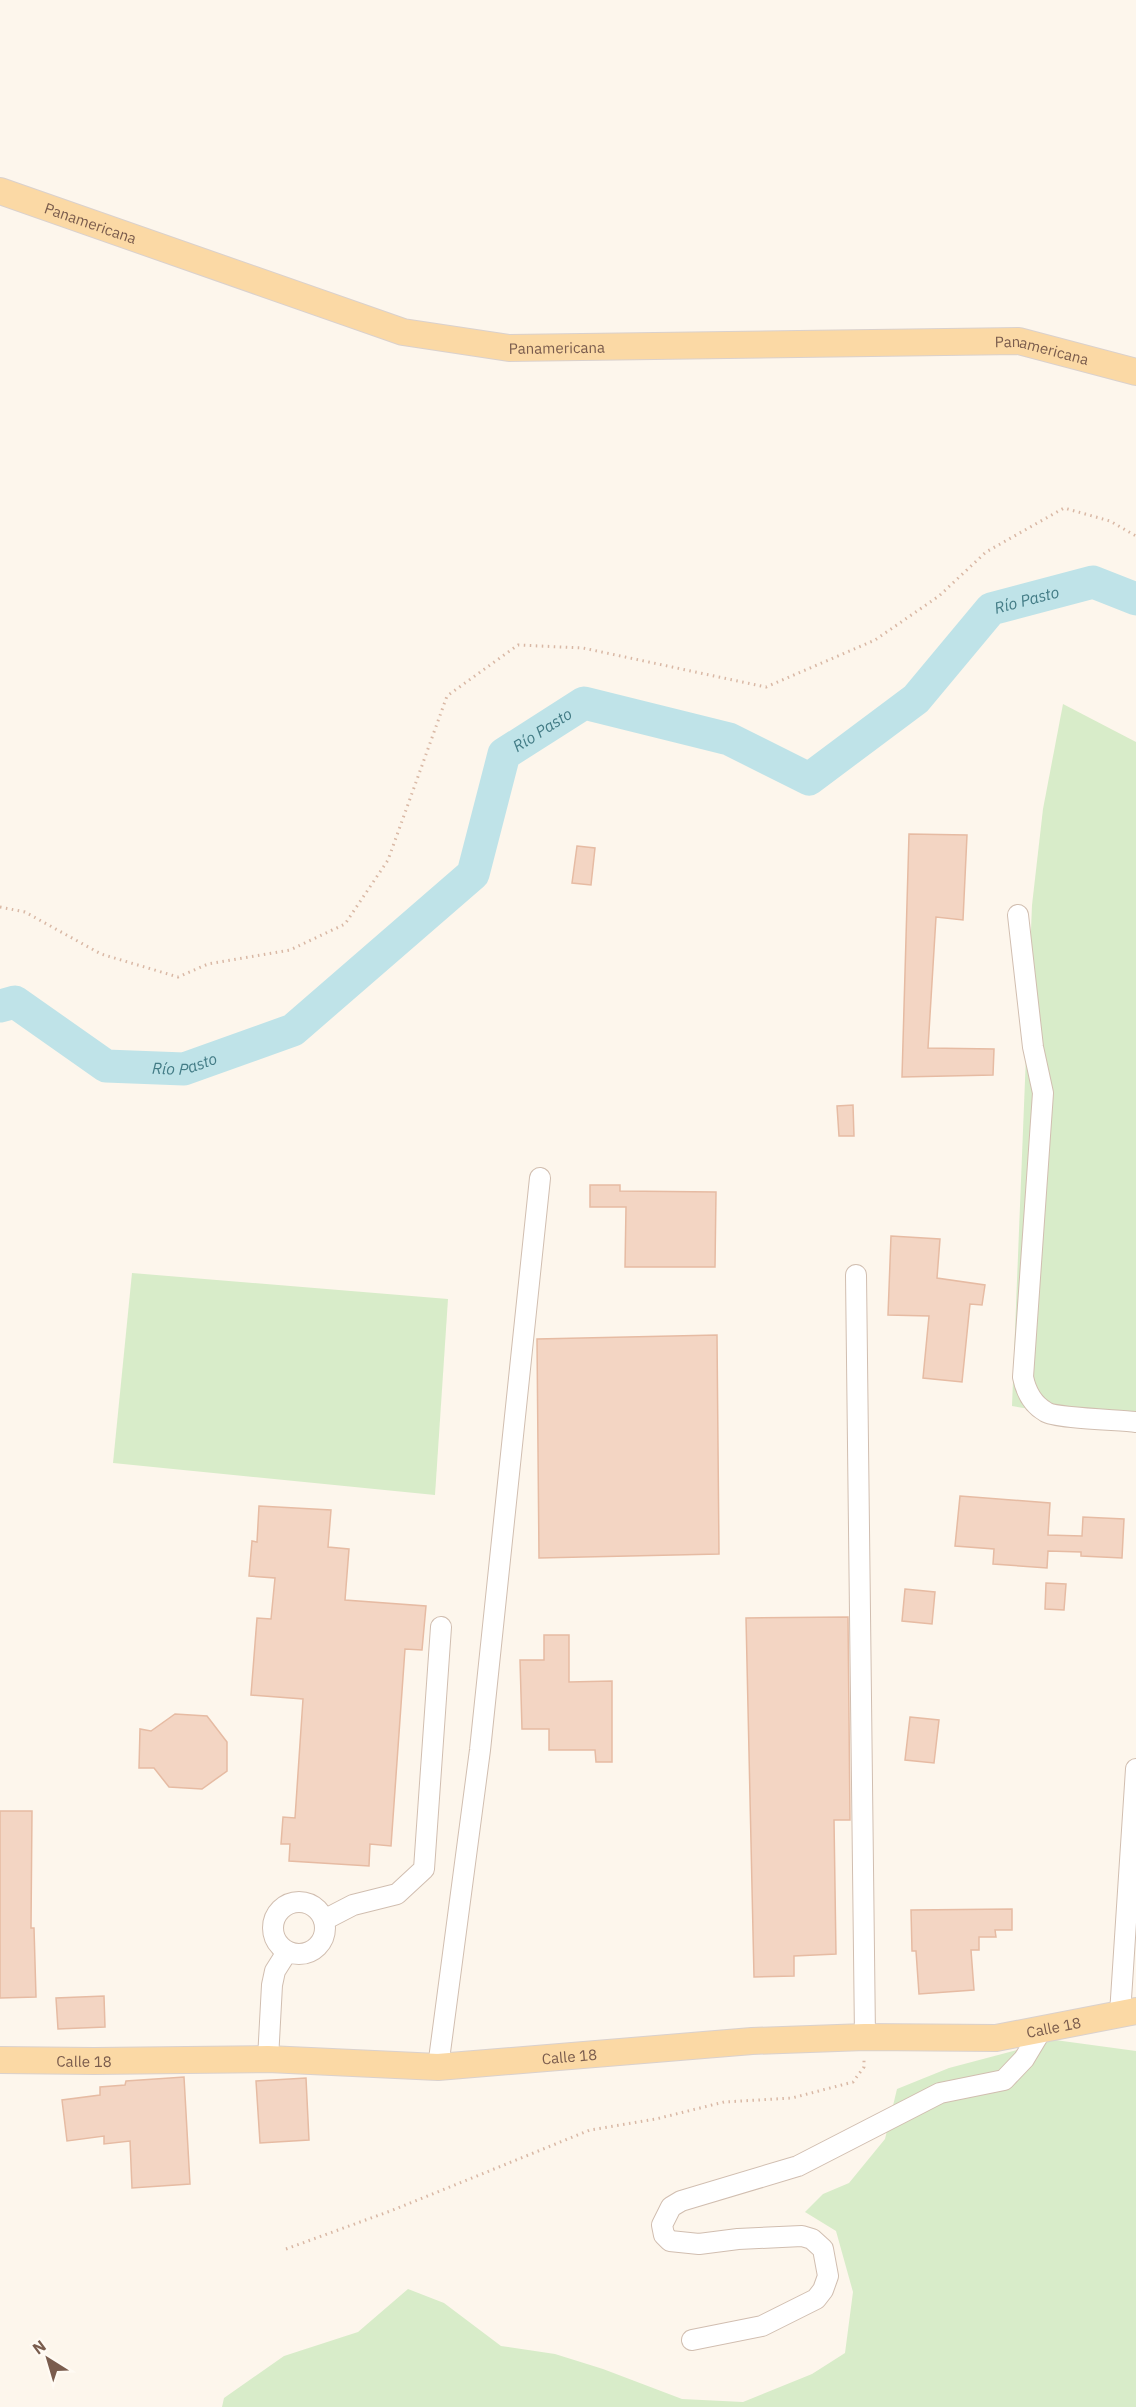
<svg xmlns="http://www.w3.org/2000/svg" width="1136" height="2407" font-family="'IBM Plex Sans',sans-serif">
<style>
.green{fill:#d8ecc9}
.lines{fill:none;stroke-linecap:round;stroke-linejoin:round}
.river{stroke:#bfe3e8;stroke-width:33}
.building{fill:#f3d5c3;stroke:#e6bba3;stroke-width:1.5}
.minor-casing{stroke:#d1beb0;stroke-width:22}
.major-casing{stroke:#dad1cd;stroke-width:28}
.path{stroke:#d9b8a5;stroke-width:3;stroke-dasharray:1.5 4.5;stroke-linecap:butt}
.minor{stroke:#fff;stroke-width:20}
.major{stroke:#fbd9a5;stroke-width:26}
.labels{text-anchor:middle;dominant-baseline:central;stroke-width:4.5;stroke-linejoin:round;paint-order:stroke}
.street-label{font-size:15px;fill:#7a5c4d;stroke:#fffaf3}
.water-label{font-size:16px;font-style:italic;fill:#437c86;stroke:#fffaf3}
</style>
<rect width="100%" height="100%" fill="#fdf6ec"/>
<g class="green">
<polygon points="1063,704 1136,742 1136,1427 1012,1406 1032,905 1043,809"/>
<polygon points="132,1273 448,1299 435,1495 113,1463"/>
<polygon points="1055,2040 1136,2051 1136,2407 222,2407 224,2398 284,2356 358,2332 408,2289 444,2303 501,2346 555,2354 603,2369 682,2399 743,2402 812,2374 845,2353 853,2292 836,2231 805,2212 823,2194 849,2183 885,2139 897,2089 949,2068"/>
</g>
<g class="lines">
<path class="river" id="s1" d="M0,1006L15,1002L106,1066L184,1069L293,1030L473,874L504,754L584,703L729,739L809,779L916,699L991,609L1093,582L1136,599"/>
</g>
<g class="building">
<polygon points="909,834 967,835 963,920 936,917 928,1048 994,1049 993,1075 902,1077"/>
<polygon points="577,846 595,848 591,885 572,883"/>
<polygon points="853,1105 854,1136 839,1136 837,1106"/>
<polygon points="590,1185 620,1185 620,1191 716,1192 715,1267 625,1267 626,1207 590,1207"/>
<polygon points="891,1236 940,1239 937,1278 985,1285 982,1305 970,1304 962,1382 923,1378 929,1316 888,1315"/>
<polygon points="717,1335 719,1554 539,1558 537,1339"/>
<polygon points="960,1496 1050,1503 1048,1535 1082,1536 1083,1517 1124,1519 1122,1558 1081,1556 1081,1552 1048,1551 1047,1568 993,1564 994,1549 955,1546"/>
<polygon points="259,1506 331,1510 328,1547 349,1549 345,1600 426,1606 422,1650 405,1649 391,1846 370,1844 369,1866 289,1861 290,1844 281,1844 283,1817 295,1818 303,1699 251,1695 257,1618 271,1619 275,1578 249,1576 252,1541 257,1542"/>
<polygon points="1046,1583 1066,1584 1064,1610 1045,1609"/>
<polygon points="905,1589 935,1592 932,1624 902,1621"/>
<polygon points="848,1617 850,1820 834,1820 836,1954 794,1956 794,1976 754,1977 746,1618"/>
<polygon points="544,1635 569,1635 569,1682 612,1681 612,1762 596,1762 595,1750 549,1750 549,1729 522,1729 520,1660 544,1660"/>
<polygon points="175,1714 207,1716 227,1742 227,1771 202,1789 169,1787 154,1768 139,1768 140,1729 151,1731"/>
<polygon points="910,1717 939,1720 934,1763 905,1760"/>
<polygon points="0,1811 32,1811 31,1928 34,1928 36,1997 0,1998"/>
<polygon points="1012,1909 1012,1930 995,1930 996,1937 979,1937 979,1950 971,1950 974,1990 919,1994 916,1951 912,1951 911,1910"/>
<polygon points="104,1996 105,2027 58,2029 56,1998"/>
<polygon points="184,2077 190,2184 132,2188 130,2141 104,2144 104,2136 67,2141 62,2100 100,2095 100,2087 125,2085 126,2081"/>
<polygon points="306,2078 309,2140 260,2143 256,2081"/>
</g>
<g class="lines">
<defs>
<g id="minor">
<path d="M1018,915L1033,1047L1043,1093L1023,1377C1026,1392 1032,1404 1046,1412C1055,1418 1120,1420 1136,1422"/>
<polyline points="856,1275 865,2037"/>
<circle cx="299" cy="1928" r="26"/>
<polyline points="324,1920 353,1905 397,1894 424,1869 441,1627"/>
<polyline points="1120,2014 1136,1769"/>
<polyline points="268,2059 272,1985 275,1971 287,1952"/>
<polyline points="438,2067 480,1750 540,1178"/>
<polyline points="692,2340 762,2326 816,2299 823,2290 828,2276 823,2249 812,2239 802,2236 738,2239 699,2244 670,2241 664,2235 662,2225 671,2207 681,2201 798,2166 940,2093 1004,2080 1024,2059 1042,2029"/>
</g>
<g id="major">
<path id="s2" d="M0,191L403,332L509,348L1019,341L1136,372"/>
<path id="s3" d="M0,2060L94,2061L268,2059L438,2067L752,2041L865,2037L996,2038L1136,2011"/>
</g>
</defs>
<use href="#minor" class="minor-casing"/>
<use href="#major" class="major-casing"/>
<g class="path">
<polyline points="0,907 25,912 101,954 178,977 208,964 290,950 345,924 388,860 447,696 518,645 583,648 766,687 875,640 939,596 986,552 1064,508 1110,521 1136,536"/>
<polyline points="286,2249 393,2210 590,2130 656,2119 724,2102 792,2098 853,2082 864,2067 864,2058"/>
</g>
<use href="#minor" class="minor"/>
<use href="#major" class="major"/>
</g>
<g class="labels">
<g class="street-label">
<text stroke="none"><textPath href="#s2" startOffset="96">Panamericana</textPath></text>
<text stroke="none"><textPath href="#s2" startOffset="582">Panamericana</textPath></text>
<text stroke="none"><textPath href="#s2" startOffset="1068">Panamericana</textPath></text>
<text stroke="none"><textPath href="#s3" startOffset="1056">Calle 18</textPath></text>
<text stroke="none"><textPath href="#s3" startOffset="570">Calle 18</textPath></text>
<text stroke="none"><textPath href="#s3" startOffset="84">Calle 18</textPath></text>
</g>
<g class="water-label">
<text stroke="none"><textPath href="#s1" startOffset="1304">Río Pasto</textPath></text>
<text stroke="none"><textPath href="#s1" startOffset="728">Río Pasto</textPath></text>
<text stroke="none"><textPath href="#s1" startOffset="206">Río Pasto</textPath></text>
</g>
</g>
<g transform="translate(48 2359) rotate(323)" stroke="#fffaf3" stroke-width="4.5" paint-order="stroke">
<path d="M0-4.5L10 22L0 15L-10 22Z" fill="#7a5c4d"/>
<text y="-9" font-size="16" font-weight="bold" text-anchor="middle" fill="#7a5c4d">N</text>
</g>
</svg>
